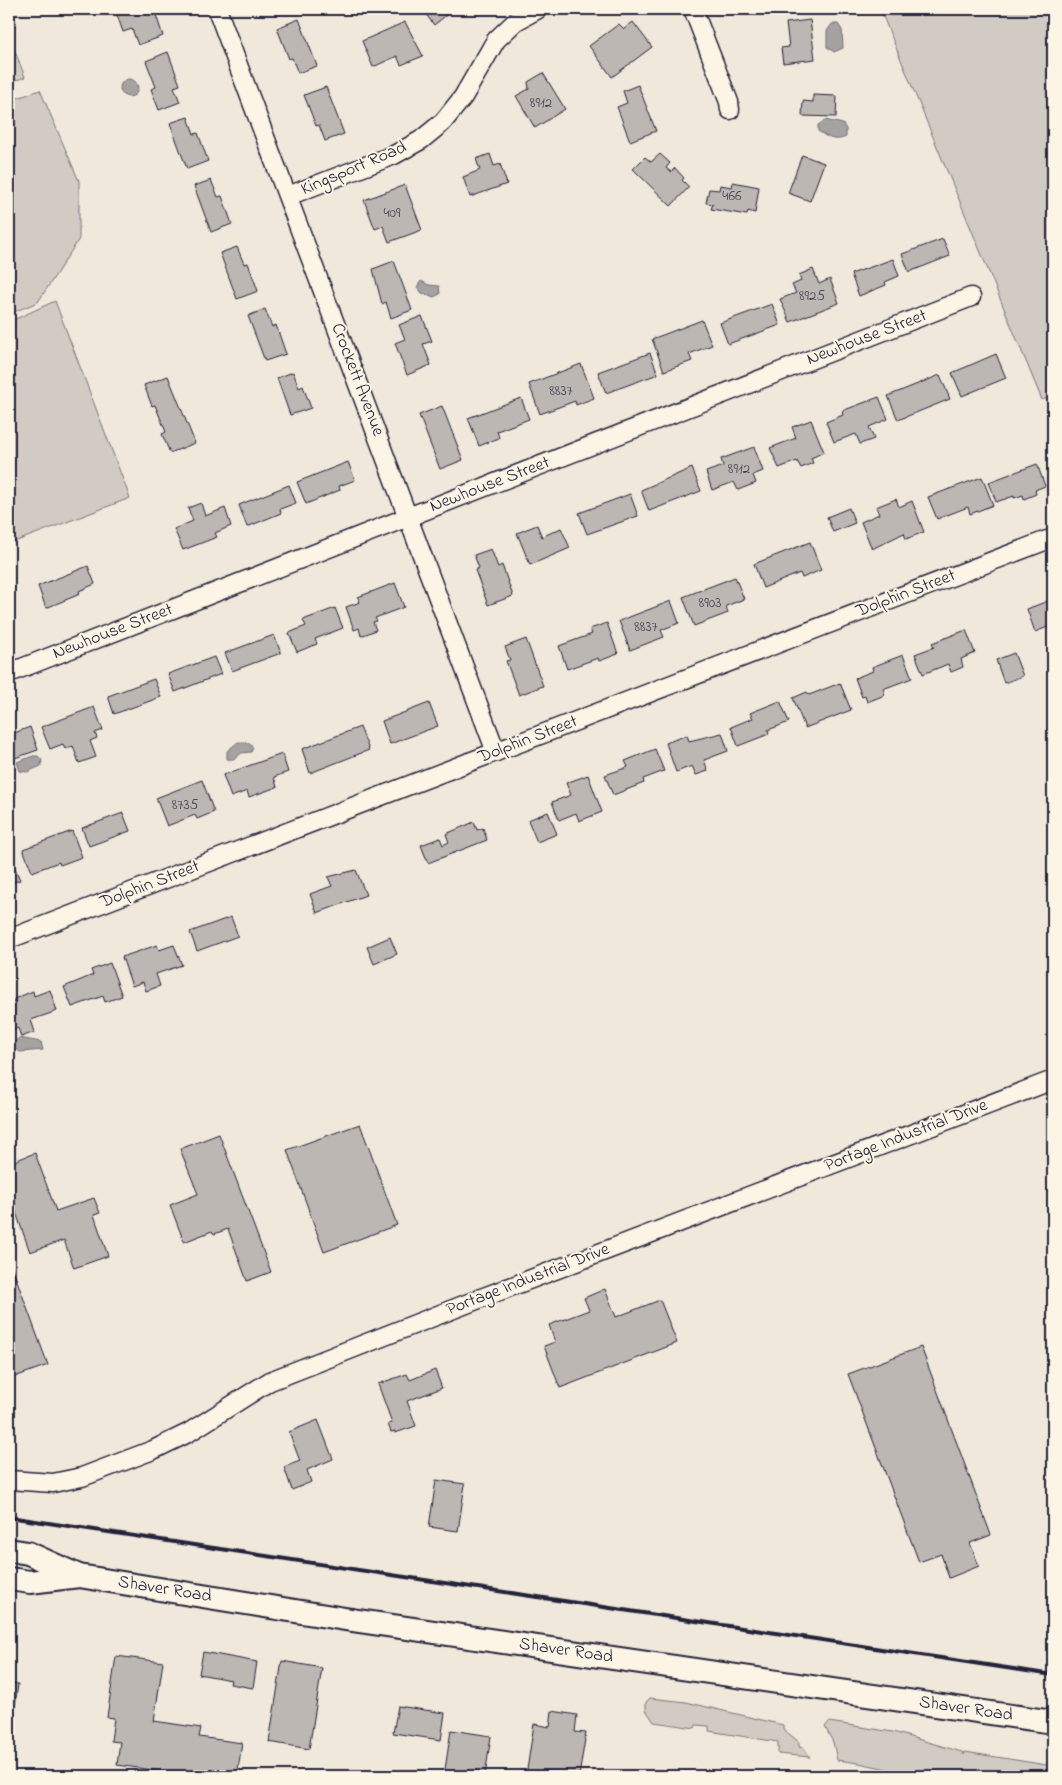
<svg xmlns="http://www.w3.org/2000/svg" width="1062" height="1785" font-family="'Indie Flower',sans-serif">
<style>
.green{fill:#d1cbc3;stroke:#7a767f}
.water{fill:#a6a2a2;stroke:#716f79}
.building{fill:#bcb7b3;stroke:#22223b}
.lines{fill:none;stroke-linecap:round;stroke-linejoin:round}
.minor-casing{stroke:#22223b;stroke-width:21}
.major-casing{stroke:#22223b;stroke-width:26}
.minor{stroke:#fcf5e5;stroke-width:18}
.major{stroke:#fcf5e5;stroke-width:22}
.rail{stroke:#22223b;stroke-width:4}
.labels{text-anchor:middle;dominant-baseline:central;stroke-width:4;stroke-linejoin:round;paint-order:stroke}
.number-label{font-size:15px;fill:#484759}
.street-label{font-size:18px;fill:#22223b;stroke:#fcf5e5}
</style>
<rect width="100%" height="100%" fill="#efe8db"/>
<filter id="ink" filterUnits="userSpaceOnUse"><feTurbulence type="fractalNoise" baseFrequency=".02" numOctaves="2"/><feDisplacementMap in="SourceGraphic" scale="10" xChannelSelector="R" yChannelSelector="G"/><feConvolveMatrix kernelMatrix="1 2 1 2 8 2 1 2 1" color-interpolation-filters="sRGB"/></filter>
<g filter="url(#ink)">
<g class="green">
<polygon points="880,9 1053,9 1053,396 1042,400"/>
<polygon points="11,41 25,77 9,83 9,42"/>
<polygon points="40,90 79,181 79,239 38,302 9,314 9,101"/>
<polygon points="55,301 130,498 9,544 9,322"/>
<polygon points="650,1698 686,1702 783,1725 783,1729 799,1742 799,1747 804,1748 810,1757 778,1754 778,1742 709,1731 709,1726 696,1725 695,1728 654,1722 646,1710 646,1702"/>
<polygon points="829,1722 893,1732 962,1752 964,1755 965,1752 1053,1766 1053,1776 920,1776 859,1763 837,1760 833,1742 825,1727"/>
</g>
<g class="water">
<polygon points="832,24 838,24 842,30 843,48 834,52 827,47 827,31"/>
<circle cx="129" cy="88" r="9"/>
<path d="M825,120L843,124L846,129V137C835,142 828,138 818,131V125Z"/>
<polygon points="421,281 429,285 439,286 440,294 434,297 422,293 417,287"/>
<path d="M238,742L250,743L253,748L251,752L241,753C237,758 234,760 227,759V751Z"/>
<polygon points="33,756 38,756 42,760 41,766 27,772 20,771 17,762"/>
<polygon points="19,1038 41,1042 43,1050 20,1052 13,1047 14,1042"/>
</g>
<g class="building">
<polygon points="115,9 154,9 163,36 138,45 132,29 123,32"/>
<polygon points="422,9 446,9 449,13 434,25"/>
<polygon points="299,19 317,66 298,73 292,58 289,59 277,28"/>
<polygon points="810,20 815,59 783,63 781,48 789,47 786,23"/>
<polygon points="405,22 423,56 401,65 397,56 373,67 362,41"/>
<polygon points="633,22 652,47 612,77 589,46 619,24 624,29"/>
<polygon points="168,52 180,85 174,87 180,102 159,110 151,89 156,87 146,61"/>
<polygon points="543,73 565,109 535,128 516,96 529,89 528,82"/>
<polygon points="638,85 656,131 630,141 617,107 627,103 623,91"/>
<polygon points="326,87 344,134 325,141 319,125 316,126 304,95"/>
<polygon points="813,95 837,96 836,117 802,116 803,101 813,102"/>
<polygon points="188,117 194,134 198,133 208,161 187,169 170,123"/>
<polygon points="490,154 494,166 500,164 507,184 470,197 463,177 480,170 476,159"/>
<polygon points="660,154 670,163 666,168 671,172 675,168 684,178 682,180 689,187 671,206 633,169 645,157 651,162"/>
<polygon points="802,155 824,163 810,201 788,193"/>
<polygon points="211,180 218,197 222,196 232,224 211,232 194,186"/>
<polygon points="733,182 759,187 755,213 748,211 747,215 711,209 713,204 706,203 709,189 719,190 720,185 732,187"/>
<polygon points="405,185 422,230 389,242 383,226 375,229 364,200"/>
<polygon points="943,239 950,256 909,272 902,254"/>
<polygon points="237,247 244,264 248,263 258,291 237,299 220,253"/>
<polygon points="893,259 899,276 885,282 886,285 859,296 851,274"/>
<polygon points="394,261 412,310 391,318 386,302 382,304 373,269"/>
<polygon points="813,269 819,284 830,279 839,303 790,322 780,299 796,293 792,285 801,281 799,275"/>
<polygon points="772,304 780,325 728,344 720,323"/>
<polygon points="265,309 272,327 276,325 286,354 265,361 248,316"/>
<polygon points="422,316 432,341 423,344 431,365 407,375 395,343 405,339 399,325"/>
<polygon points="702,320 712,345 689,354 692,361 664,371 652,339"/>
<polygon points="650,353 658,374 606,393 598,372"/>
<polygon points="996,354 1006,378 962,396 952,373"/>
<polygon points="581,364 594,398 576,405 575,401 540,414 529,384"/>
<polygon points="293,372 299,388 303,386 311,408 290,415 277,378"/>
<polygon points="940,375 950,399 898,420 888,396"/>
<polygon points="168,376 195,443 170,453 162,434 166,432 155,405 152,406 144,385"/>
<polygon points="879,397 888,419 869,427 874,439 860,444 856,434 834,442 826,422 843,415 842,411"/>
<polygon points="521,398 529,419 497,431 499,438 479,446 468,418"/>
<polygon points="442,406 463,460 440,469 419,415"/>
<polygon points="811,420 824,452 811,458 813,463 801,468 797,461 779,468 770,448 796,438 792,427"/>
<polygon points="754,447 763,471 753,475 756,483 738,490 734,482 712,490 706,472 723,466 721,459"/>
<polygon points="348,462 355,480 339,486 340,490 306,504 297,482"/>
<polygon points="1037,464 1045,486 1035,490 1036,494 1024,499 1023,495 1014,498 1014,496 996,502 989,482"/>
<polygon points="692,468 701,491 649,511 641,490"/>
<polygon points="982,477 993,505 970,514 968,507 937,519 928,497"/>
<polygon points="289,485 296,503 280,509 281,513 247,527 239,505"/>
<polygon points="630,494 638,516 587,534 579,513"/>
<polygon points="896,499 899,507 912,501 924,532 906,539 904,533 872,549 861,522 879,514 876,507"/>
<polygon points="201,503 205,516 225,508 231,526 215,533 217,537 183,550 174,529 193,521 188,508"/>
<polygon points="849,508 855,523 833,532 827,517"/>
<polygon points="537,525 542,537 561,528 570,548 530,565 517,533"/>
<polygon points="810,542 821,570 802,578 800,573 763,588 754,564"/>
<polygon points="491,549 498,567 502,565 513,596 488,605 475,570 479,568 474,555"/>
<polygon points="88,566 95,584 79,591 80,594 46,608 38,586"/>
<polygon points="735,577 744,599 726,606 728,613 694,626 683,597"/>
<polygon points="395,583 404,607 375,618 377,621 373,622 376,630 361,636 359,628 354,630 346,607 360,602 358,597"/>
<polygon points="1053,599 1053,625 1035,632 1027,609"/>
<polygon points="671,601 679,623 661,630 664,637 630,650 619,621"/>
<polygon points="335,608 343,628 315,639 317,644 297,652 289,633 306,626 303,620"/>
<polygon points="607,623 618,654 599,661 598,658 567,669 559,646 592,634 590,629"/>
<polygon points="966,630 975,653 961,659 963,667 951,672 948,664 923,674 915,654 934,647 932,643"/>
<polygon points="274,635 281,653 232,671 225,653"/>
<polygon points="526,639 543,686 519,695 506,661 510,660 505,647"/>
<polygon points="1014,653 1023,676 1004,683 996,660"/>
<polygon points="903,655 912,678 883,689 885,695 867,702 865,696 862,697 855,678 873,671 872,667"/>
<polygon points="214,657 221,674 175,692 168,674"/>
<polygon points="154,679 161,697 114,714 108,696"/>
<polygon points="840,683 851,710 805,728 793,698 807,692 809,695"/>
<polygon points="780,701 789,722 768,730 769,734 738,746 731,727 753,718 750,713"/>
<polygon points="429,703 438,726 390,744 382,721"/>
<polygon points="94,707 103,730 95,733 97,738 90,741 96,757 79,763 73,746 65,749 63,744 50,749 41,727"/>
<polygon points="30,727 38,750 9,760 9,735"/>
<polygon points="360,727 369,750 310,773 302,749"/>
<polygon points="722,733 728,751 704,760 708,771 696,775 692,766 676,772 666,743 687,735 689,741"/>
<polygon points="655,749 664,771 643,779 644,783 613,795 605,775 628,767 625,761"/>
<polygon points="282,754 288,772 274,777 277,787 249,797 247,791 231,797 223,775"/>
<polygon points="588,775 602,812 579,821 576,813 559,820 552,802 571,795 566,783"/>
<polygon points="202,780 214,812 197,819 195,815 167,826 156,798"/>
<polygon points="548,812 557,834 537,842 528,820"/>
<polygon points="123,813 130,831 89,846 82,828"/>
<polygon points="474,822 477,830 483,828 487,840 428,863 421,845 440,838 443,845 449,842 446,834"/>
<polygon points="72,831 82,857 60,865 59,862 32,872 23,849"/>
<polygon points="11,858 20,880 9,884 9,859"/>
<polygon points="356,870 366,895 317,913 310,894 332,886 328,877"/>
<polygon points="231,917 238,936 197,951 190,932"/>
<polygon points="390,937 397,954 374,964 367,947"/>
<polygon points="157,945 159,950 174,945 182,965 156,974 160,986 146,991 143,982 132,986 122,957"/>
<polygon points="110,963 122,996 105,1002 103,996 72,1007 64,987 93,975 91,970"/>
<polygon points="50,990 57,1011 31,1020 35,1032 21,1037 18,1028 9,1031 9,1005 14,1002 14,999 33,991 34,996"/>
<polygon points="360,1124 397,1225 324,1252 287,1150"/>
<polygon points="219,1134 271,1272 247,1281 228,1229 214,1234 212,1231 184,1242 170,1205 198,1194 180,1149"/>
<polygon points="35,1153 56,1211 94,1198 100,1213 94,1215 108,1256 74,1268 64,1240 30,1252 9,1193 9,1163"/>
<polygon points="9,1259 48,1365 9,1379"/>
<polygon points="605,1289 616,1317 660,1300 677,1343 560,1388 544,1346 555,1342 549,1325 589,1310 584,1298"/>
<polygon points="921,1347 991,1535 970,1543 979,1566 949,1578 941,1554 919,1562 848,1374"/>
<polygon points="435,1370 442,1388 407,1401 416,1426 395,1433 395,1431 391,1432 388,1424 392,1423 378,1384 407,1374 410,1380"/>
<polygon points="318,1420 333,1459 307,1470 311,1482 292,1490 284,1467 300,1461 289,1432"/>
<polygon points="436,1480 465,1484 458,1531 429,1527"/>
<polygon points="203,1652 257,1662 253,1688 230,1684 231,1680 199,1674"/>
<polygon points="116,1656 163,1662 154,1721 201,1728 199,1737 242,1743 237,1776 195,1776 117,1765 120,1742 111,1741 114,1718 107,1717"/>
<polygon points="282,1661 322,1668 309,1749 269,1742"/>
<polygon points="9,1683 18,1684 9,1750"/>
<polygon points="398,1706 445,1713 441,1740 393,1733"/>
<polygon points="552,1711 577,1715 575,1732 586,1733 579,1776 526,1776 534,1724 550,1727"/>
<polygon points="451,1730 491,1736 485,1776 444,1776"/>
<polygon points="663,1771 685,1774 685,1771 704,1774 703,1776 663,1776"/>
</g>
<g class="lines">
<defs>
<g id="minor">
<polyline points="217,9 496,752"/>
<polyline points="693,9 729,102 730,110"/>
<polyline points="288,196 394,155 421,140 443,122 463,97 496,40 516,21 538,9"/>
<polyline points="9,673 971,297"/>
<polyline points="9,939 1047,540"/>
<polyline points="9,1480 53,1483 82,1477 153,1450 188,1433 270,1381 484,1297 1053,1080"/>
</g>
<g id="major">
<path id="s1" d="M9,1550L28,1553L79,1576L345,1619L1053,1722"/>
<polyline points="9,1579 30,1582 79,1576"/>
</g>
</defs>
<use href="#minor" class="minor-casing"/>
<use href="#major" class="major-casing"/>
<use href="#minor" class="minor"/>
<use href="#major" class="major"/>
<polyline class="rail" points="9,1517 1053,1675"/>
</g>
</g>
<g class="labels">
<g class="number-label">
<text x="541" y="103">8912</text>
<text x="732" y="196">466</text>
<text x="392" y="213">409</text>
<text x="812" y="296">8925</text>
<text x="561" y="391">8837</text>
<text x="739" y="469">8912</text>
<text x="710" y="603">8903</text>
<text x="646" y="627">8837</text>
<text x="185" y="805">8735</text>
</g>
<g class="street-label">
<text transform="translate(354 169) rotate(-23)">Kingsport Road</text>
<text transform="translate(867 338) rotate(-21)">Newhouse Street</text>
<text transform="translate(357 380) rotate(69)">Crockett Avenue</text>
<text transform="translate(490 485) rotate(-21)">Newhouse Street</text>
<text transform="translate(906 594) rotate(-21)">Dolphin Street</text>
<text transform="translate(113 632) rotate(-21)">Newhouse Street</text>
<text transform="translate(528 740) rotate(-21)">Dolphin Street</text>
<text transform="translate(150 885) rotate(-21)">Dolphin Street</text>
<text transform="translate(906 1136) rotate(-21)">Portage Industrial Drive</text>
<text transform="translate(528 1280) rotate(-21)">Portage Industrial Drive</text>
<text stroke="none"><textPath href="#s1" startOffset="162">Shaver Road</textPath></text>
<text stroke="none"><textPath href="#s1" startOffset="568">Shaver Road</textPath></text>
<text stroke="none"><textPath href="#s1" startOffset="972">Shaver Road</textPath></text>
</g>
</g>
<rect width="1062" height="1785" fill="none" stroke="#fcf5e5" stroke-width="30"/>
<rect x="15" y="15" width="1032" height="1755" fill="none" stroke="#22223b" stroke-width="2" filter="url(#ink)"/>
</svg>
